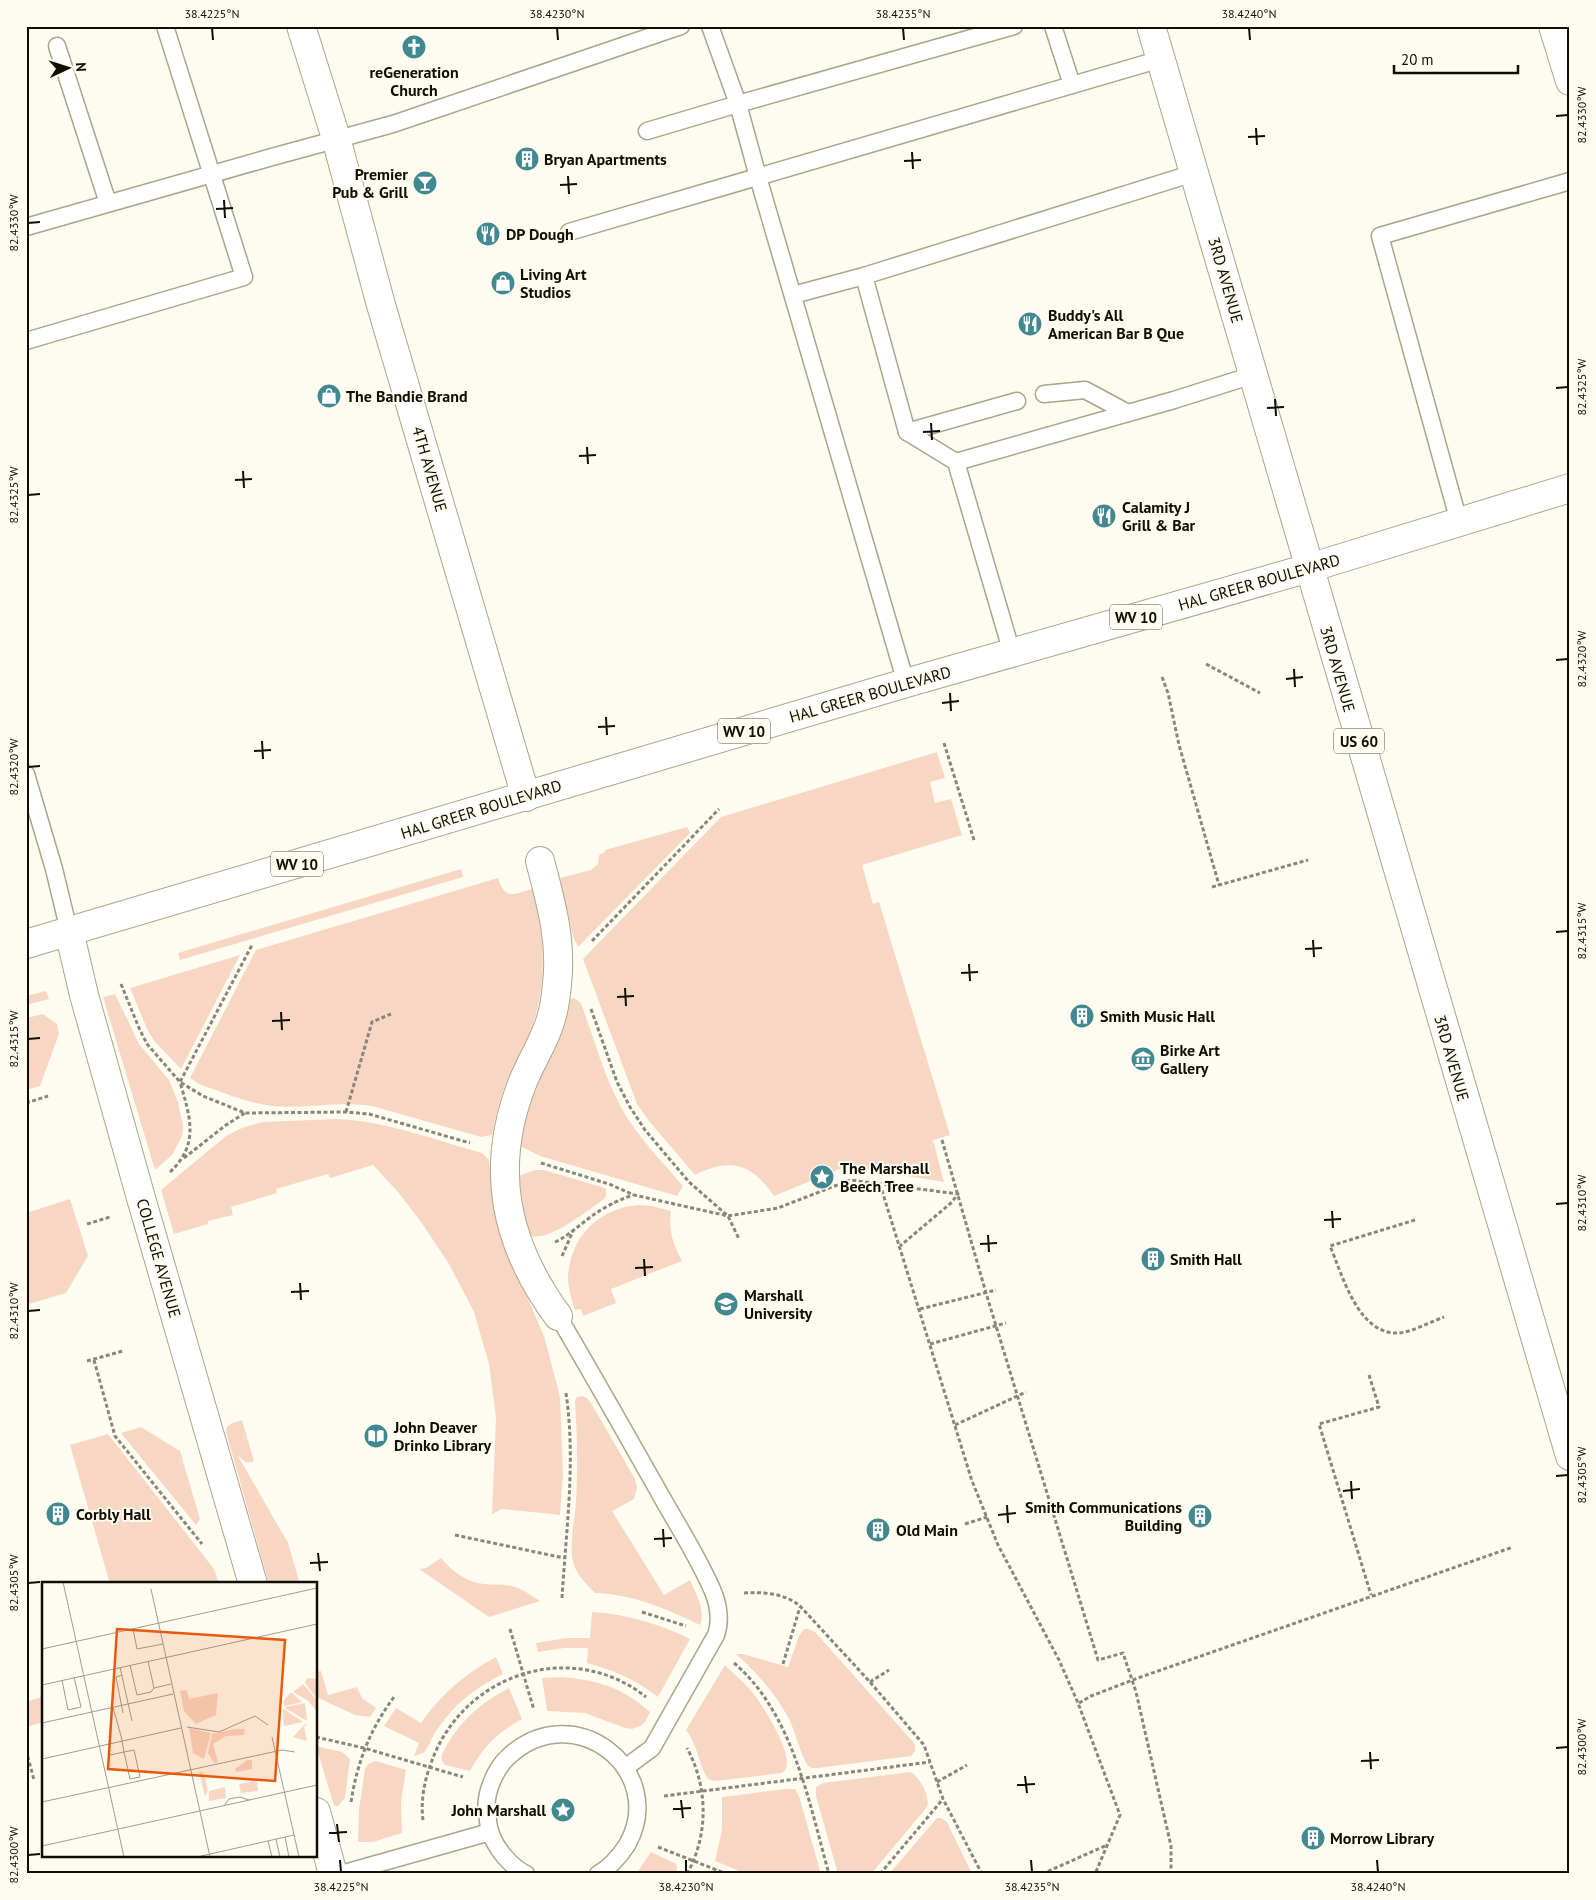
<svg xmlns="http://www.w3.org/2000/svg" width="1596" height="1900" font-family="'PT Sans',sans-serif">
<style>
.green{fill:#f7d7c3}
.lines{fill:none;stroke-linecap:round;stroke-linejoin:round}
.lane-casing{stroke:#aba589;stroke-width:19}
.street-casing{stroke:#aba589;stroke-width:30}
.secondary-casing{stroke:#aba589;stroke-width:30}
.primary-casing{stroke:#aba589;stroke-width:30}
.path{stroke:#89867c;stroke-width:3;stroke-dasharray:4 2.5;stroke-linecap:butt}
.lane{stroke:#fff;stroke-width:16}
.street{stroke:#fff;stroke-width:28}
.secondary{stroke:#fff;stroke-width:28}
.primary{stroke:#fff;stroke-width:28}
.ticks{fill:none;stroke:#100d05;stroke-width:2}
.labels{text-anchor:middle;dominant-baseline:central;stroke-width:4;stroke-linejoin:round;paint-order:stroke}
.shield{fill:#fefcf0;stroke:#57554c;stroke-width:1}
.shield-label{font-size:15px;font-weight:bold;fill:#100d05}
.poi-label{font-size:16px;font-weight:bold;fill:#100d05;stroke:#fefcf0;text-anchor:start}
.street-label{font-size:16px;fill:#100d05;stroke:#fefcf0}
.inset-road{fill:none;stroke:#9f9c92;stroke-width:1}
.view{fill:#e8590c;fill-opacity:0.15;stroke:#e8590c;stroke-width:2.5}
.inset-edge{fill:none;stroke:#100d05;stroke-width:2.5}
.neatline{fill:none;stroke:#100d05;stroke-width:2}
.ticks-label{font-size:12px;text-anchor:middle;fill:#100d05}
</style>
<rect width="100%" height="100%" fill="#fefcf0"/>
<g class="green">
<path d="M937,752L945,778L930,782L935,803L951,799L962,835L862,865L873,904L879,902L950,1135L933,1140L944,1182L847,1166L774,1196C752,1164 731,1157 695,1175L649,1121L637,1104L583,959L721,817Z"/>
<polygon points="687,827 690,833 578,947 573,937 560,878 591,870 598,864 599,855 605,852 605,850"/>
<polygon points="461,869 463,877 180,960 178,953"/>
<path d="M498,878C505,901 514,894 532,889C546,939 548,989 528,1038C522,1051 515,1063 509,1076C501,1095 496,1114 492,1135L481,1137L372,1106C338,1101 305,1109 272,1106C247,1103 222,1092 199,1084L190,1078L256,950Z"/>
<polygon points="240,955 181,1069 155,1042 148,1031 130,988"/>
<polygon points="46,991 49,999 26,1005 26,996"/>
<polygon points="115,994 139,1044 169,1080 178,1102 183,1126 182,1136 172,1155 155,1170 103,997"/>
<path d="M574,998L581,1003C593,1036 604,1076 621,1107C637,1137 662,1161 683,1186L677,1196L540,1156L520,1146L526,1114L533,1094L554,1050L564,1025L570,999Z"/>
<polygon points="43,1014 57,1024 59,1034 40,1086 26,1090 26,1018"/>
<path d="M337,1119C386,1121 435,1140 482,1153L489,1160L493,1206L498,1227L545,1339L560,1397L563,1474L560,1515L502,1509L492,1514L496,1418L489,1364L474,1312L449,1264L421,1222L398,1192L373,1165L330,1178L328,1174L276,1189L277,1193L231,1207L233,1215L208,1221V1224L174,1234L161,1190L226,1136L242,1128L262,1122Z"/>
<path d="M535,1170H544L602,1187L606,1189V1196L603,1200C586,1211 551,1241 531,1236L524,1213L519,1176Z"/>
<polygon points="70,1199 88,1256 66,1293 29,1304 26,1296 26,1213"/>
<path d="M639,1205L652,1206L671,1211C668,1231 673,1243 682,1261L611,1289L616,1303L583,1316L581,1309L575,1310C571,1299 568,1287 568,1276C571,1235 600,1208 639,1205Z"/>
<path d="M582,1396L587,1398L591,1403L635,1479L637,1487L634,1499L612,1511L664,1595L690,1580C696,1594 706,1610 700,1625C667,1609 632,1594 595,1593C586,1584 576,1574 573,1562C569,1542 575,1521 576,1501C578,1467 577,1434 575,1401L577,1397Z"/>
<path d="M242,1420L254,1461L247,1463L238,1456L288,1543L300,1584H269L226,1432C226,1423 235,1423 242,1420Z"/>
<polygon points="141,1427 180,1451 200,1519 196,1525 121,1433"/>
<polygon points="108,1434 214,1569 219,1584 110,1584 70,1445"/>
<path d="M441,1558C453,1572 466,1582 484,1584C493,1585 503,1584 512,1586C523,1589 531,1595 540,1601L489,1617L419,1569L426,1568Z"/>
<path d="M592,1612C627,1614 660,1624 690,1639L658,1697C636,1680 614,1670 587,1663L588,1648H564L538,1652L536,1643L566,1638H590Z"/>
<path d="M804,1629H808L815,1632L915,1744V1751L911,1756L818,1768H812L808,1766C800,1754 796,1733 789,1719C776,1694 757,1673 736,1654H743L788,1667L799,1636Z"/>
<path d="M496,1657L503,1674C475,1688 454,1704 437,1730C431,1737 430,1747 423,1753L414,1756L419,1743L384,1726L396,1708L421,1723C440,1695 466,1673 496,1657Z"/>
<path d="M725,1665C734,1674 745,1683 753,1693C763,1706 800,1762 782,1773L716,1781C712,1781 708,1780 706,1776C698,1761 698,1746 686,1730Z"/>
<polygon points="321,1671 328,1695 357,1687 362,1698 376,1708 370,1717 355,1715 316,1697 316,1672"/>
<path d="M561,1677C598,1680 622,1687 650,1712L645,1722L640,1726L632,1729L625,1728L585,1713L547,1711L542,1678Z"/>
<path d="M509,1688L522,1719C497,1733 484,1746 470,1771L445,1765C438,1758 443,1752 447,1745C462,1719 482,1702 509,1688Z"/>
<polygon points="44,1696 44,1722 26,1727 26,1702"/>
<polygon points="316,1746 342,1752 350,1759 345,1798 338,1806 334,1806"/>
<polygon points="376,1761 406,1770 401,1802 402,1833 373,1842 358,1842 359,1810 365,1769 368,1764"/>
<path d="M910,1772C919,1775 931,1798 927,1807L871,1874H838L816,1796V1787L823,1783Z"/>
<polygon points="785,1789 795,1789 799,1796 821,1874 746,1874 715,1861 722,1830 722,1797"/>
<polygon points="937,1818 941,1818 947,1822 972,1874 889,1874"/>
<polygon points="651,1852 676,1864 677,1867 676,1874 636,1874"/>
</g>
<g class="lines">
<defs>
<g id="lane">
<polyline points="710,26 738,104 758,177 906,683"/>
<polyline points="1053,26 1072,85"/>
<polyline points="57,46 108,203"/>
<polyline points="647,131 738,104 1014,26"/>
<polyline points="1194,173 864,276 907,432 956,462 1174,400 1253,375"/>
<polyline points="26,227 272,157 393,124 681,26"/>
<polyline points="569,232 1161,59"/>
<polyline points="793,295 864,276"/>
<polyline points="26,341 244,277 165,26"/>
<polyline points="1044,394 1085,390 1128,413"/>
<polyline points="907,432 1017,401"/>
<polyline points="956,462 1012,653"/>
<polyline points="1459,522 1380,236 1570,181"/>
<polyline points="26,774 54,869 69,931"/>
<path d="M558,1316C594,1377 629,1439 664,1501C681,1531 701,1562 714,1594C719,1608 721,1621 716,1635L652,1748L625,1768"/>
<polyline points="341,1874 490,1832"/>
<path d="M526,1874C511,1867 495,1848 490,1831C488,1825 488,1819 487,1812C484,1795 495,1769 508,1757C574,1695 669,1771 627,1845C619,1857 611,1867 598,1874"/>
</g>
<g id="street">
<polyline points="1553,26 1570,81"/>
<polyline points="1309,568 1570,488"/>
<path d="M540,861C551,903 562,941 557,984C556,996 554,1010 550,1022C543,1044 530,1063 522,1084C489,1169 505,1244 558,1316"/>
<polyline points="69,931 84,995 141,1198 253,1584"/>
<polyline points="316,1812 333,1874"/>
</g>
<polyline id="secondary" points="301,26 336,138 381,305 526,797"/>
<g id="primary">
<polyline points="1151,26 1570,1456"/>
<polyline points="26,944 906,683 1309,568"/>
</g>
</defs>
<use href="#lane" class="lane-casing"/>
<use href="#street" class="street-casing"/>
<use href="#secondary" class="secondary-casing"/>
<use href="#primary" class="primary-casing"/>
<g class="path">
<polyline points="1206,664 1260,693"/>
<polyline points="1162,677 1168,693 1179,745 1219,885"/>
<polyline points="944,743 974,840"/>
<polyline points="1212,887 1308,860"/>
<polyline points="592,941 719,809"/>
<polyline points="121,984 139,1028 147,1044 180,1082 203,1096 245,1113 346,1112 369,1114 470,1143"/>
<polyline points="591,1009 617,1082 630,1107 645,1130 689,1182 728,1216 739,1239"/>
<polyline points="26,1103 48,1096"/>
<polyline points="346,1112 372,1022 391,1014"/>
<polyline points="942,1140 986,1293 1098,1660 1123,1653 1136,1692 1171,1846 1171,1874"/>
<polyline points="184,1158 226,1125 245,1113"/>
<polyline points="541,1163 609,1184 634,1195 728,1216 778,1208 850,1180 958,1194 951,1203 900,1246"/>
<path d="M170,1172C200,1144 190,1117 180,1082L252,945"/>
<polyline points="880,1184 972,1481 998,1545 1059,1660 1078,1703 1120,1815 1095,1874"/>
<path d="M1415,1220L1330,1246C1343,1276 1358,1336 1400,1333C1414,1331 1430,1322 1444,1317"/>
<polyline points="87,1224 110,1217"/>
<path d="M555,1242C566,1237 575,1229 584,1222C599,1210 615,1201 633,1195"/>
<polyline points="562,1256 573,1231"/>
<polyline points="920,1309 996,1290"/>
<polyline points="930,1344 1006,1323"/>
<polyline points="94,1360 115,1436 202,1544"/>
<polyline points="87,1361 123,1351"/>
<polyline points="1369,1375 1379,1407 1319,1424 1371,1595"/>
<polyline points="955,1425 1026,1392"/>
<polyline points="965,1524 987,1517"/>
<polyline points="455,1535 564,1558"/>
<path d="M744,1593C764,1592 784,1593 800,1606L870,1682L924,1745L943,1799L982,1874"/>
<path d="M562,1598C566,1530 576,1461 566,1393"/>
<polyline points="642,1612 686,1626"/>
<polyline points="510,1629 534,1710"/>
<path d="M734,1663C793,1713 809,1803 829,1874"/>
<polyline points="783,1664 800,1607"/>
<polyline points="870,1682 889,1670"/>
<polyline points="26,1693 27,1693"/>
<polyline points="1079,1703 1091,1696 1138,1678 1513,1547"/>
<polyline points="316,1737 364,1748 463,1777"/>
<polyline points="26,1750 34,1780"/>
<polyline points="937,1782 967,1765"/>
<polyline points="664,1796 930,1762"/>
<path d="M351,1802C357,1763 370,1729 394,1697"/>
<path d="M423,1820C420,1797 426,1774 435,1753C471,1671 574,1640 646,1697"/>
<polyline points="658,1847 727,1874"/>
<path d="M687,1874C709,1834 708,1787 687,1748"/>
<polyline points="880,1874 943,1799"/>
<polyline points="1042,1874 1107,1845"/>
</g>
<use href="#lane" class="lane"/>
<use href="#street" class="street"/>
<use href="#secondary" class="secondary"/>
<use href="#primary" class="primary"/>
</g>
<path class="ticks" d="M212,28L213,40M557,28L558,40M903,28L904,40M1249,28L1250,40M1556,116L1568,115M1256,128L1257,145M1248,137L1265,136M912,152L913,169M904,161L921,160M568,176L569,194M560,185L577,184M224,200L225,218M216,209L233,208M28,223L40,222M1556,388L1568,387M1275,399L1276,416M1267,408L1284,407M931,423L932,440M923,432L940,431M587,447L588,464M579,456L596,455M243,471L244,488M235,480L252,479M28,495L40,494M1556,660L1568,659M1294,669L1295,687M1286,679L1303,677M950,693L951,711M942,703L959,701M606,717L607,735M598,727L615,726M262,741L263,759M254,751L271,750M28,767L40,766M1556,932L1568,931M1313,940L1314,957M1305,949L1322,948M969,964L970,981M961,973L978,972M625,988L626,1006M617,997L634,996M281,1012L282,1030M272,1021L290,1020M28,1039L40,1038M1556,1204L1568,1203M1332,1211L1333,1228M1324,1220L1341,1219M988,1235L989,1252M980,1244L997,1243M644,1259L645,1276M635,1268L653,1267M300,1283L301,1300M291,1292L309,1291M28,1311L40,1310M1556,1476L1568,1475M1351,1481L1352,1499M1343,1491L1360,1489M1007,1505L1008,1523M998,1515L1016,1513M663,1529L664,1547M654,1539L672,1538M318,1553L320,1571M310,1563L328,1562M28,1583L40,1582M1556,1748L1568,1747M1370,1752L1371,1769M1361,1761L1379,1760M1025,1776L1027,1793M1017,1785L1035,1784M681,1800L683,1818M673,1809L691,1808M337,1824L339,1842M329,1833L347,1832M28,1855L40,1854M340,1860L341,1872M686,1860V1872M1031,1860L1032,1872M1377,1860L1378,1872"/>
<defs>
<symbol id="church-disc" viewBox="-11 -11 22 22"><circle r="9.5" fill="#418891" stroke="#fefcf0"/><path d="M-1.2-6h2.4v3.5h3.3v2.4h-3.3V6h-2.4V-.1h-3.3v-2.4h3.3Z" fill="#fff"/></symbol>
<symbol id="building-disc" viewBox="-11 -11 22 22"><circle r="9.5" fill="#418891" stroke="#fefcf0"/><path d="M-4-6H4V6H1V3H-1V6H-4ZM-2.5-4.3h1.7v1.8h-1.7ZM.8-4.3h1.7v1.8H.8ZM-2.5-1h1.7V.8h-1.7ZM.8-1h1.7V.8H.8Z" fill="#fff"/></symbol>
<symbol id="bar-disc" viewBox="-11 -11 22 22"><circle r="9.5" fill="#418891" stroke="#fefcf0"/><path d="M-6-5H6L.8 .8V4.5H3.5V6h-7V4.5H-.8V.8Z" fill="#fff"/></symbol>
<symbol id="restaurant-disc" viewBox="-11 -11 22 22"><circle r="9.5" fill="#418891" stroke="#fefcf0"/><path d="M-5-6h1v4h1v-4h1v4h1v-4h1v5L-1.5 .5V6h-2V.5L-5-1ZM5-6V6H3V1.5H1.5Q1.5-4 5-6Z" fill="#fff"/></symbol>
<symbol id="shop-disc" viewBox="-11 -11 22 22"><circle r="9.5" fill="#418891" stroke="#fefcf0"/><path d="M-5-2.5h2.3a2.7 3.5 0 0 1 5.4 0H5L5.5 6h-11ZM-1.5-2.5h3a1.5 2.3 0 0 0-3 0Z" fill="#fff"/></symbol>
<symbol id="museum-disc" viewBox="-11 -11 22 22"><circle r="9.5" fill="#418891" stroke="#fefcf0"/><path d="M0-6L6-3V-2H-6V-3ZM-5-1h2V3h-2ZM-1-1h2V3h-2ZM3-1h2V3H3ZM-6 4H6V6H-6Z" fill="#fff"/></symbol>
<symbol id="sight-disc" viewBox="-11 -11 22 22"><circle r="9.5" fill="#418891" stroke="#fefcf0"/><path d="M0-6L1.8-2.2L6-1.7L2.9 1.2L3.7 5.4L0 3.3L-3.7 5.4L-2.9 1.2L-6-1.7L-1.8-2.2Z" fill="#fff"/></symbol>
<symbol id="university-disc" viewBox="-11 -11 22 22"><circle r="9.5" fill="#418891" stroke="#fefcf0"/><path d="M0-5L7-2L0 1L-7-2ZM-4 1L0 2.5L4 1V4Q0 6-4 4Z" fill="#fff"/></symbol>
<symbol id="library-disc" viewBox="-11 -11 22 22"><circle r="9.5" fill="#418891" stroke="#fefcf0"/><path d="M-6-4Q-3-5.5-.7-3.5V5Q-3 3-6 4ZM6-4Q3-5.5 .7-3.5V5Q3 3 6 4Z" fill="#fff"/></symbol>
</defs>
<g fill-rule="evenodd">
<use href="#church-disc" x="400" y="33" width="28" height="28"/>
<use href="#building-disc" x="513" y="145" width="28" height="28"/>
<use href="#bar-disc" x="411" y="169" width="28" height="28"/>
<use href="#restaurant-disc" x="474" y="220" width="28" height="28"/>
<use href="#shop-disc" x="489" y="269" width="28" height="28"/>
<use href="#restaurant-disc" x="1016" y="310" width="28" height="28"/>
<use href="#shop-disc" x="315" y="382" width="28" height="28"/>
<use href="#restaurant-disc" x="1090" y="502" width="28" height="28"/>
<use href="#building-disc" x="1068" y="1002" width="28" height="28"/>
<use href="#museum-disc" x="1129" y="1045" width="28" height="28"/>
<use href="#sight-disc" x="808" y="1163" width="28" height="28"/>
<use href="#building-disc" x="1139" y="1245" width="28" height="28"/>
<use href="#university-disc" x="712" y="1290" width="28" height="28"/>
<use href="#library-disc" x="362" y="1422" width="28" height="28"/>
<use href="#building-disc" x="44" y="1500" width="28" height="28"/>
<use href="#building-disc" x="1186" y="1502" width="28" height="28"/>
<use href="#building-disc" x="864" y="1516" width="28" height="28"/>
<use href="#sight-disc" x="549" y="1796" width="28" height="28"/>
<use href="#building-disc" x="1299" y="1824" width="28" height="28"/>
</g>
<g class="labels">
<g class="shield">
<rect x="1110" y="604.5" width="52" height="25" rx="4"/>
<rect x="718" y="718.5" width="52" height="25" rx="4"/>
<rect x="1334" y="728.5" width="50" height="25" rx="4"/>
<rect x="271" y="851.5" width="52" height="25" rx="4"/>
</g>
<g class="shield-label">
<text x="1136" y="617">WV 10</text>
<text x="744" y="731">WV 10</text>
<text x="1359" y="741">US 60</text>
<text x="297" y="864">WV 10</text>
</g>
<g class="poi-label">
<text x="414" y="72" text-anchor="middle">reGeneration<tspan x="414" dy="18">Church</tspan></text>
<text x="544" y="159">Bryan Apartments</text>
<text x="408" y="174" text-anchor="end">Premier<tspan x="408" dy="18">Pub &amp; Grill</tspan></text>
<text x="506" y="234">DP Dough</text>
<text x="520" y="274">Living Art<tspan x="520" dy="18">Studios</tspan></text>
<text x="1048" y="315">Buddy's All<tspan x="1048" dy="18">American Bar B Que</tspan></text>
<text x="346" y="396">The Bandie Brand</text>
<text x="1122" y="507">Calamity J<tspan x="1122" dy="18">Grill &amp; Bar</tspan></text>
<text x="1100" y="1016">Smith Music Hall</text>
<text x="1160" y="1050">Birke Art<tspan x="1160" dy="18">Gallery</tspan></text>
<text x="840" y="1168">The Marshall<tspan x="840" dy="18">Beech Tree</tspan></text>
<text x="1170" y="1259">Smith Hall</text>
<text x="744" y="1295">Marshall<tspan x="744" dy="18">University</tspan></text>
<text x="394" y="1427">John Deaver<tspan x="394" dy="18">Drinko Library</tspan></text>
<text x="1182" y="1507" text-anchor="end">Smith Communications<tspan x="1182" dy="18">Building</tspan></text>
<text x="76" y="1514">Corbly Hall</text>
<text x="896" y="1530">Old Main</text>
<text x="546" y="1810" text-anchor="end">John Marshall</text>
<text x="1330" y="1838">Morrow Library</text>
</g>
<g class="street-label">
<text transform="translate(1226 280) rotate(74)">3RD AVENUE</text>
<text transform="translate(430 469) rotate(74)">4TH AVENUE</text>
<text transform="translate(1259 582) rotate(-16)">HAL GREER BOULEVARD</text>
<text transform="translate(1338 669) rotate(74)">3RD AVENUE</text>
<text transform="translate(870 694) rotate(-16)">HAL GREER BOULEVARD</text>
<text transform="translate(481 809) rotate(-17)">HAL GREER BOULEVARD</text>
<text transform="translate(1452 1058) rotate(74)">3RD AVENUE</text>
<text transform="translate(159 1258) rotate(74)">COLLEGE AVENUE</text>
</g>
</g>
<g transform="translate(42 1582)">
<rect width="275" height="275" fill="#fefcf0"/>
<path d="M265,96L275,97V117L263,101ZM261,102L275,118V129L265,118L251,110ZM145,108L147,117L176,111L174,133L154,142L142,129L138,109ZM248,111H250L260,120L243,124L241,120ZM263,121L265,139L243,126V125ZM241,127H242L261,140L242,144ZM263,142L266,143L262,144L265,159L251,155ZM147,146L169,151L162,177L151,171ZM192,147H203L202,153L184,154L171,162L176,180L172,181L166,171L170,152ZM205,178H210V187L194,190L193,187ZM157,189L162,191L166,208L163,215ZM212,199L215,200L216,209L199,211L197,202ZM183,205L184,216L167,219V209Z" fill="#f7d7c3"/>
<path class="inset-road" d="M21,0L82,275M109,7L124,75M91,47L95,67L121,62M0,67L275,6M124,75L168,275M88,83L95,113L109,110L112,106L106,79M78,85L90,139M80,93L74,95L81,131M20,98L26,128L39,125L32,95M0,103L275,42M112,106L129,102M0,141L131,112M145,145L177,150L213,134L226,143M230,155L257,275M68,173L82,170L92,168L98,195L88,197L82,170L80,159L79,154L71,125M0,177L139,146M0,220L240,168L253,170M182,224L187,217L198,215L207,218M243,255L247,275M234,257L238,275M226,259L230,275M0,264L275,203M155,275L252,253"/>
<path class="view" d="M75,47L243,58L233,199L66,187Z"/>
<rect width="275" height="275" class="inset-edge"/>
</g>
<rect width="1596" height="1900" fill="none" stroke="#fefcf0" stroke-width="55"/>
<g transform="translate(68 68) rotate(86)" stroke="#fefcf0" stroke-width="4" paint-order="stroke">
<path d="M0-4L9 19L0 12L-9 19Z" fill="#100d05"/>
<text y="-8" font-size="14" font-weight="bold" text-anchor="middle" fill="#100d05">N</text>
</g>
<path d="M1394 65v8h124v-8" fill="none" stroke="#100d05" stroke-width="2.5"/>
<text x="1401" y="65" font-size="15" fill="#100d05" stroke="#fefcf0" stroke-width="4" paint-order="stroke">20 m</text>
<rect x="28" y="28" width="1540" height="1844" class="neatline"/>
<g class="ticks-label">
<text x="212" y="18">38.4225°N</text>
<text x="557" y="18">38.4230°N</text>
<text x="903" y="18">38.4235°N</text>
<text x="1249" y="18">38.4240°N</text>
<text transform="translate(1582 115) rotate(-90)" y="4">82.4330°W</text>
<text transform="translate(14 223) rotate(-90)" y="4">82.4330°W</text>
<text transform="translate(1582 387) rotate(-90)" y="4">82.4325°W</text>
<text transform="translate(14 495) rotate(-90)" y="4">82.4325°W</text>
<text transform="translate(1582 659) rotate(-90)" y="4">82.4320°W</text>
<text transform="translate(14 767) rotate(-90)" y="4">82.4320°W</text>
<text transform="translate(1582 931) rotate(-90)" y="4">82.4315°W</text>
<text transform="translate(14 1039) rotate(-90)" y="4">82.4315°W</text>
<text transform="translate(1582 1203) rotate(-90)" y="4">82.4310°W</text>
<text transform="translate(14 1311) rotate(-90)" y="4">82.4310°W</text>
<text transform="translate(1582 1475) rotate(-90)" y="4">82.4305°W</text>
<text transform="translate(14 1583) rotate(-90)" y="4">82.4305°W</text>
<text transform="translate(1582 1747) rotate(-90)" y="4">82.4300°W</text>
<text transform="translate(14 1855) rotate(-90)" y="4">82.4300°W</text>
<text x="341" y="1891">38.4225°N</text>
<text x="686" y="1891">38.4230°N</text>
<text x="1032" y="1891">38.4235°N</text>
<text x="1378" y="1891">38.4240°N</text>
</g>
</svg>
